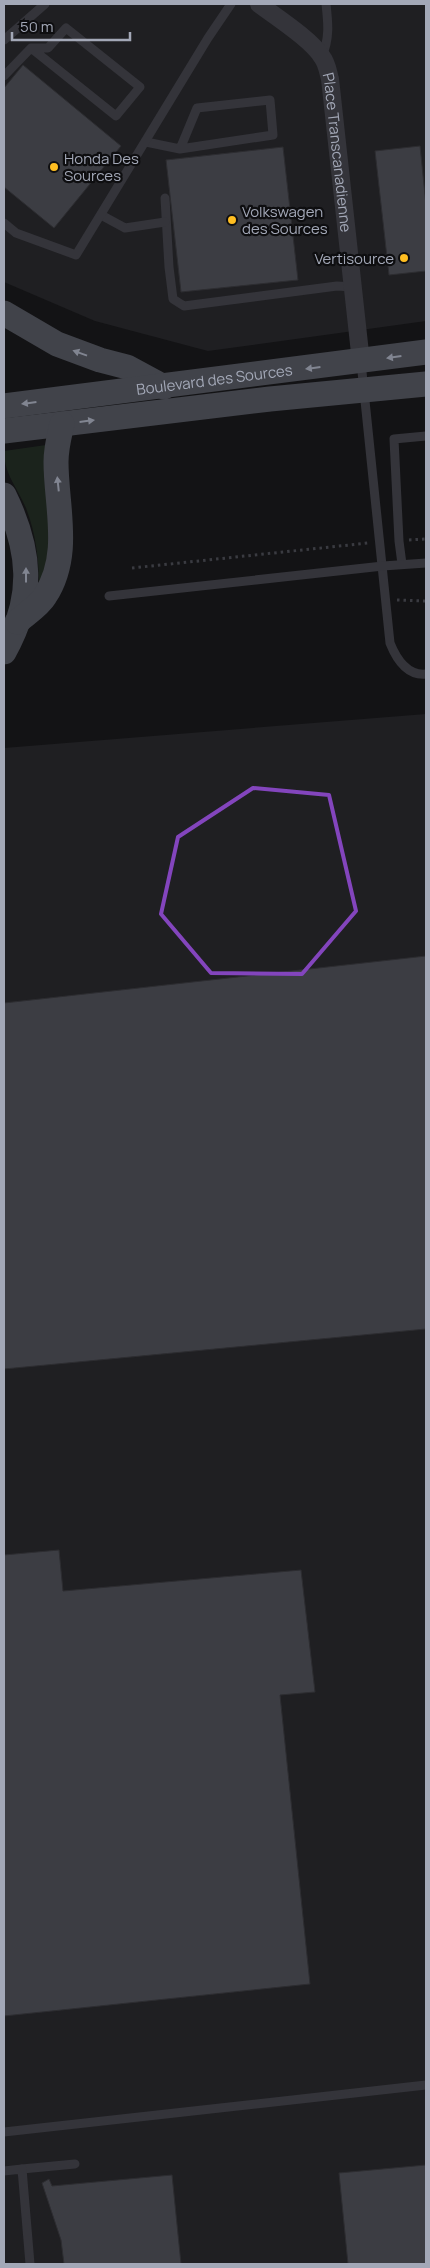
<svg xmlns="http://www.w3.org/2000/svg" width="430" height="2268" font-family="Manrope,sans-serif">
<style>
.built{fill:#1f1f22}
.green{fill:#1b231c}
.building{fill:#3c3d43;stroke:#2d2d31}
.lines{fill:none;stroke-linecap:round;stroke-linejoin:round}
.path{stroke:#3a3b41;stroke-width:3;stroke-dasharray:2.5 4;stroke-linecap:butt}
.service{stroke:#34343a;stroke-width:9}
.minor{stroke:#34343a;stroke-width:18}
.secondary{stroke:#41434a;stroke-width:25}
.oneway{fill:#818591}
.marked{fill:none;stroke:#8345bd;stroke-width:4;stroke-linejoin:round}
.poi-dot{fill:#ffbe21;stroke:#0e0e10;stroke-width:2}
.labels{text-anchor:middle;dominant-baseline:central;stroke-width:4.5;stroke-linejoin:round;paint-order:stroke}
.street-label{font-size:15px;fill:#a3a8b7;stroke:#0e0e10}
.poi-label{font-size:15px;fill:#a3a8b7;stroke:#0e0e10;text-anchor:start}
</style>
<rect width="100%" height="100%" fill="#131315"/>
<g class="built">
<polygon points="4,4 426,4 426,321 208,351 95,321 4,282"/>
<polygon points="426,714 426,2264 4,2264 4,748"/>
</g>
<path class="green" d="M46,445L50,512L48,557L39,588C39,560 36,534 26,508C17,487 4,474 4,451Z"/>
<g class="building">
<polygon points="23,65 121,146 54,228 4,187 4,88"/>
<polygon points="420,146 426,205 426,271 389,275 375,151"/>
<polygon points="283,147 298,280 181,292 166,160"/>
<polygon points="426,956 426,1329 4,1369 4,1003"/>
<polygon points="59,1550 63,1591 301,1570 315,1692 280,1695 310,1984 4,2016 4,1555"/>
<polygon points="426,2165 426,2264 348,2264 339,2173"/>
<polygon points="172,2175 181,2264 64,2264 61,2240 42,2183 49,2179 52,2186"/>
</g>
<g class="lines">
<g class="path">
<polyline points="409,540 426,539"/>
<polyline points="132,568 368,543"/>
<polyline points="397,600 426,601"/>
</g>
<g class="service">
<polyline points="4,40 45,4"/>
<path d="M322,56C330,38 328,22 326,4"/>
<polyline points="4,76 31,48 48,48 66,28 140,87 116,116 31,48"/>
<polyline points="146,142 180,149 273,135 270,100 197,108 180,149"/>
<polyline points="165,198 169,267 173,299 184,306 337,286 353,287"/>
<polyline points="101,215 125,228 165,222"/>
<polyline points="4,223 16,233 76,255 208,38 231,4"/>
<path d="M361,362L390,643C396,658 407,676 426,674"/>
<polyline points="402,564 399,541 394,439 426,436"/>
<polyline points="109,596 383,566 426,563"/>
<polyline points="4,2132 426,2085"/>
<polyline points="22,2169 75,2164"/>
<polyline points="4,2171 22,2169 30,2264"/>
</g>
<path class="minor" id="s1" d="M259,4C276,17 312,40 322,57C327,63 328,72 330,79L361,362"/>
<g class="secondary">
<polyline points="4,313 57,344 100,360 127,367 164,387"/>
<path id="s2" d="M4,406L426,352"/>
<polyline points="4,431 270,399 426,384"/>
<path d="M4,495C31,550 35,597 4,652"/>
<path d="M17,622C26,614 39,606 45,596C72,555 56,506 56,462C56,448 59,437 62,424"/>
</g>
</g>
<defs><path id="oneway-solid" d="M-6-.8H1V-3.2L6.5 0L1 3.2V.8H-6Z" transform="scale(1.25)"/></defs>
<g class="oneway">
<use href="#oneway-solid" transform="translate(80 353) rotate(-160)"/>
<use href="#oneway-solid" transform="translate(394 357) rotate(172)"/>
<use href="#oneway-solid" transform="translate(313 368) rotate(173)"/>
<use href="#oneway-solid" transform="translate(29 403) rotate(173)"/>
<use href="#oneway-solid" transform="translate(87 421) rotate(-7)"/>
<use href="#oneway-solid" transform="translate(58 484) rotate(-96)"/>
<use href="#oneway-solid" transform="translate(26 575) rotate(-90)"/>
</g>
<path class="marked" d="M253,788L329,795L356,911L302,974L211,973L161,914L178,837Z"/>
<g class="poi-dot">
<circle cx="54" cy="167" r="5"/>
<circle cx="232" cy="220" r="5"/>
<circle cx="404" cy="258" r="5"/>
</g>
<g class="labels">
<g class="street-label">
<text stroke="none"><textPath href="#s1" startOffset="180">Place Transcanadienne</textPath></text>
<text stroke="none"><textPath href="#s2" startOffset="212">Boulevard des Sources</textPath></text>
</g>
<g class="poi-label">
<text x="64" y="158">Honda Des<tspan x="64" dy="17">Sources</tspan></text>
<text x="242" y="211">Volkswagen<tspan x="242" dy="17">des Sources</tspan></text>
<text x="394" y="258" text-anchor="end">Vertisource</text>
</g>
</g>
<rect width="430" height="2268" fill="none" stroke="#a3a8b7" stroke-width="10"/>
<path d="M12 32v8h118v-8" fill="none" stroke="#a3a8b7" stroke-width="2.5"/>
<text x="20" y="32" font-size="15" fill="#a3a8b7" stroke="#0e0e10" stroke-width="4" paint-order="stroke">50 m</text>
</svg>
